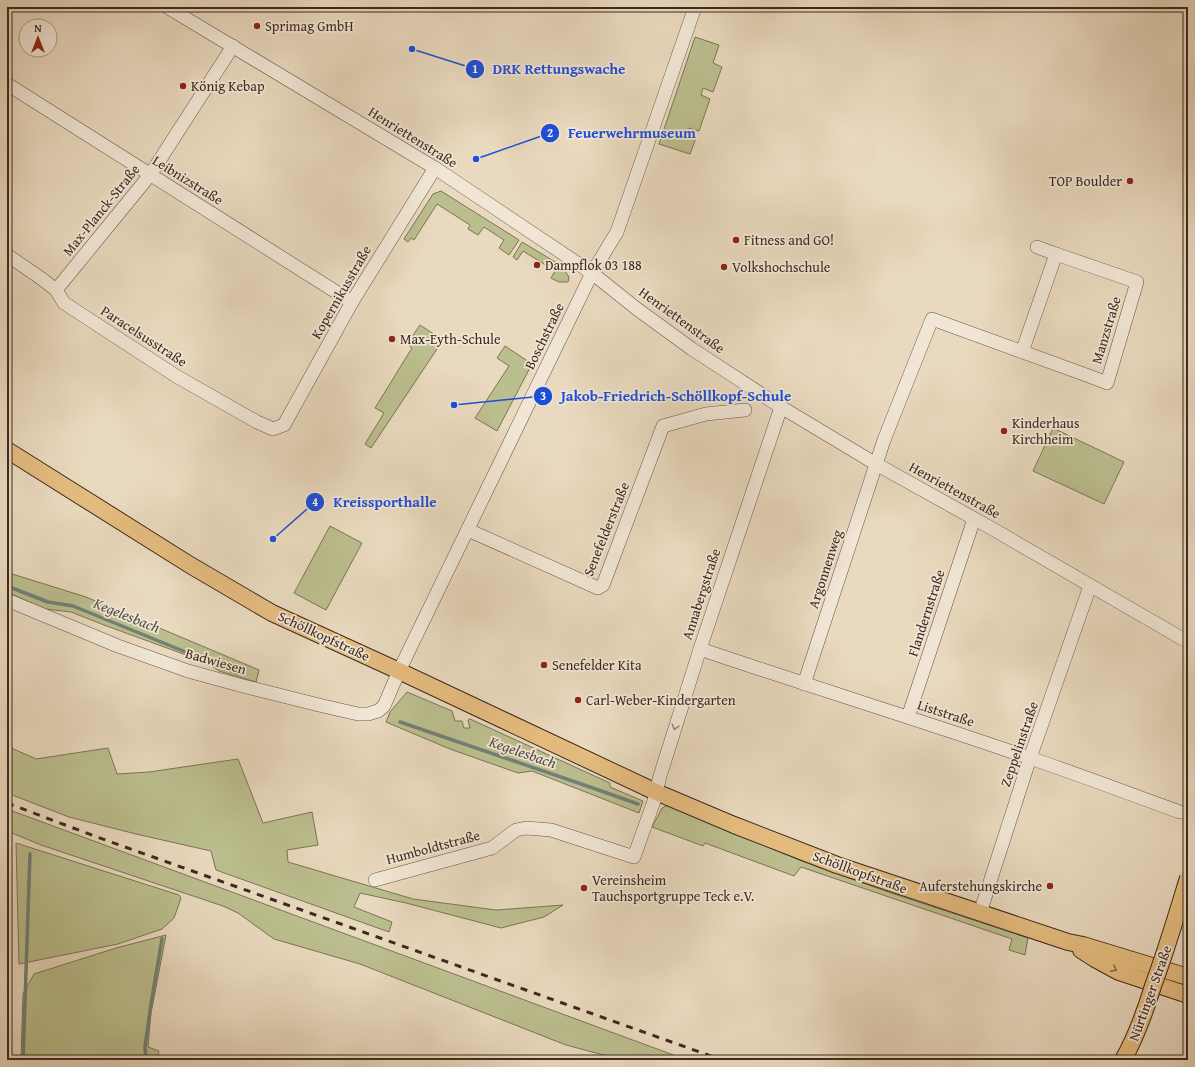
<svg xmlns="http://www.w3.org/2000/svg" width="1195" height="1067" font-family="'Gentium Book Plus',serif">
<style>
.green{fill:#bbbe8e;stroke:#7c7456}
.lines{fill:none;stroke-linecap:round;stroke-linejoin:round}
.stream{stroke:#738077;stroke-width:3.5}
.minor-casing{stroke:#695547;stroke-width:14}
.major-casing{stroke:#3e291f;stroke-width:18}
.minor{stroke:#f1e6d5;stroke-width:13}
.major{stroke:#e4bc7f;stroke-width:16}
.rail{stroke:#3e291f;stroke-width:3;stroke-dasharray:7 7;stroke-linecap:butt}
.major-bridge-casing{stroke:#3e291f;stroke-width:18;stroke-linecap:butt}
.major-bridge{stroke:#e4bc7f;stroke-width:16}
.oneway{stroke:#98887a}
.oneway2{stroke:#896b4a}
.poi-dot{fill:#8f2418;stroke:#f1e6d5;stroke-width:1.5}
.labels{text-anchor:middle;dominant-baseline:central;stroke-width:3.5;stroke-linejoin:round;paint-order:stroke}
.poi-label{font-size:14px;fill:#3e291f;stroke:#f1e6d5;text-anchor:start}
.street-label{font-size:14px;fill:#3e291f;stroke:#f1e6d5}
.water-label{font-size:15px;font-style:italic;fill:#544d44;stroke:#f1e6d5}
.leader{fill:none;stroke:#1d4ed8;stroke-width:1.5}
.callout-dot{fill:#1d4ed8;stroke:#f1e6d5;stroke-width:1.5}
.mark-label{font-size:12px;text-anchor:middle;font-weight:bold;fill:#fff}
.callout-label{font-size:15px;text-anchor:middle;font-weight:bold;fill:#1d4ed8;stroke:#f1e6d5;stroke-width:3.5;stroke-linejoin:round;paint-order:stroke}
</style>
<rect width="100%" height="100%" fill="#e9d9be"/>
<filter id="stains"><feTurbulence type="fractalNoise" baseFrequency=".005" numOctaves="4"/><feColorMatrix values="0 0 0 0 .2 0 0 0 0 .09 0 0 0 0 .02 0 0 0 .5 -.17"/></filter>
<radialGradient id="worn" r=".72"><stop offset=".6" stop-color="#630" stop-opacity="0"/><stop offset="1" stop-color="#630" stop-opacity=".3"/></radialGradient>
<g class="green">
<polygon points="695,37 719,45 713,63 722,67 713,92 703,88 701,95 710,99 699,131 689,128 687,135 696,138 690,154 659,144"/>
<polygon points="441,191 519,240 509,255 499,248 504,240 484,227 478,235 468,229 470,225 437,204 414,240 411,238 408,242 404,239 433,194"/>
<polygon points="522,242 562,266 567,274 569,277 568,282 559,282 551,278 555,271 523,251 517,260 513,257"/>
<polygon points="420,325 443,340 371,448 365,444 384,413 375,408 412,348 407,344"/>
<polygon points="505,346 532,364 497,431 475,418 509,366 497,358"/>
<polygon points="1053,428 1124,462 1104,504 1033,471"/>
<polygon points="330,526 362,543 326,610 294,593"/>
<polygon points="7,569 9,573 86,597 259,670 256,682 219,671 208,663 104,625 71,612 45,609 7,592"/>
<polygon points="407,692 452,711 455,721 462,721 464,728 470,728 468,720 470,719 610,783 610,787 643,801 639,813 532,771 518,773 450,749 386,722 390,712"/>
<polygon points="7,746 36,759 108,748 117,774 149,772 238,759 263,823 312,812 318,845 287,850 288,862 413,899 496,910 563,905 544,917 501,928 406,903 360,893 354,907 392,922 389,932 216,870 211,851 136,834 69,817 7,793"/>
<polygon points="666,806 671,806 799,860 891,893 1028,938 1025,955 1009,950 1012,939 801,867 794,876 705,843 703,846 652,827 662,808"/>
<polygon points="7,809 687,1060 622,1060 566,1045 360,964 274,939 238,913 223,906 41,845 7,831"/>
<polygon points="16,843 179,895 181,898 174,918 162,929 118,944 19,964"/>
<polygon points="166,935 151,1013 148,1047 159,1051 157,1060 21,1060 23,994 34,974 116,948"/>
</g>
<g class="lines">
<g class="stream">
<polyline points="7,586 48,602 73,606 237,673"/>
<polyline points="400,722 590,787 638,804"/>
<polyline points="23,1060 30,854"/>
<polyline points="146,1060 145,1047 151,1004 162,939"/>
</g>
<defs>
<g id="minor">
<polyline points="167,7 435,168 592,273 637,309 692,349 781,407 876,464 991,528 1188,642"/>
<polyline points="7,84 352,302"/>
<polyline points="1037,247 1056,254"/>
<polyline points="7,255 42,279 56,290 64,303 176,376 257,422 273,429 284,425 352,302 435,168"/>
<polyline points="56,290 150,175 233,46"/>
<polyline points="468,530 598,588 603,585 663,426 706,414 745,410"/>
<polyline points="7,600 118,646 188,671 243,686 323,706 358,714 368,714 378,711 384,706 399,671 592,273 617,232 695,7"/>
<path d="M700,649C809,686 920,720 1030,758C1080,775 1130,794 1180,812"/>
<polyline points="804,684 884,440 932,319 1089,376 1107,383 1137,282 1056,254 1022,352"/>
<polyline points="908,717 974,519"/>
<polyline points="375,880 492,848 516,830 526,828 551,830 634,857 654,801 660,776 700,649 781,407"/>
<polyline points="980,913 1030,758 1090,586"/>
</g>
<g id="major">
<polyline points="7,450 190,565 272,613 399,671 656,792 734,825 837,865 1068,942 1083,945 1188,977"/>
<polyline points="1081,950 1095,959 1119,972 1188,995"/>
</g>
</defs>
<use href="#minor" class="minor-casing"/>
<use href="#major" class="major-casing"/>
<use href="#minor" class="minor"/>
<use href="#major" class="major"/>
<polyline class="rail" points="7,803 97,837 722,1060"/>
<defs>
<path id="major-bridge" d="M1123,1060C1136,1037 1145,1012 1153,986C1166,951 1177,914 1188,878"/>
</defs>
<use href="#major-bridge" class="major-bridge-casing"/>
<use href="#major-bridge" class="major-bridge"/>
</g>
<defs><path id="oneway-chevron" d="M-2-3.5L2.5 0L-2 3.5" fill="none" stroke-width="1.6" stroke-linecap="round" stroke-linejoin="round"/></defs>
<use class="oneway" href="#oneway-chevron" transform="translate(675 727) rotate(107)"/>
<use class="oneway2" href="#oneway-chevron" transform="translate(1114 969) rotate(27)"/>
<g class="poi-dot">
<circle cx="257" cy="26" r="4"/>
<circle cx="183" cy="86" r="4"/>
<circle cx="1130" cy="181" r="4"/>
<circle cx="736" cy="240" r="4"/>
<circle cx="537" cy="265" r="4"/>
<circle cx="724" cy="267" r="4"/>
<circle cx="392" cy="339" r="4"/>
<circle cx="1004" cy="431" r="4"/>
<circle cx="544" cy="665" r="4"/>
<circle cx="578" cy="700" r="4"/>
<circle cx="1050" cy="886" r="4"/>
<circle cx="584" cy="888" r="4"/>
</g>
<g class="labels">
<g class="poi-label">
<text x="265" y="26">Sprimag GmbH</text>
<text x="191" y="86">König Kebap</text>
<text x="1122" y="181" text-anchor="end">TOP Boulder</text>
<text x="744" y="240">Fitness and GO!</text>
<text x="545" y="265">Dampflok 03 188</text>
<text x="732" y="267">Volkshochschule</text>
<text x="400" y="339">Max-Eyth-Schule</text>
<text x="1012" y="423">Kinderhaus<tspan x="1012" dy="16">Kirchheim</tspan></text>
<text x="552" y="665">Senefelder Kita</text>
<text x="586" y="700">Carl-Weber-Kindergarten</text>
<text x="592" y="880">Vereinsheim<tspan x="592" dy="16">Tauchsportgruppe Teck e.V.</tspan></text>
<text x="1042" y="886" text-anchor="end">Auferstehungskirche</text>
</g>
<g class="street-label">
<text transform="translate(413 137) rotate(32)">Henriettenstraße</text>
<text transform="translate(188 180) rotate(32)">Leibnizstraße</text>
<text transform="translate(101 210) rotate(-51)">Max-Planck-Straße</text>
<text transform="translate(341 292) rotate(-60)">Kopernikusstraße</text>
<text transform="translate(682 320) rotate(36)">Henriettenstraße</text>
<text transform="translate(1106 330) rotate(-73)">Manzstraße</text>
<text transform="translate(144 336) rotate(33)">Paracelsusstraße</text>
<text transform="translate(544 336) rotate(-64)">Boschstraße</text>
<text transform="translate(955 490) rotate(29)">Henriettenstraße</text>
<text transform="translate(606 529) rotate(-68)">Senefelderstraße</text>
<text transform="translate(825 569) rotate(-72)">Argonnenweg</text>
<text transform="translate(701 594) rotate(-72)">Annabergstraße</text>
<text transform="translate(926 613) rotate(-72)">Flandernstraße</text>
<text transform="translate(324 636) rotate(25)">Schöllkopfstraße</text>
<text transform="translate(216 661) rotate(16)">Badwiesen</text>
<text transform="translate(946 713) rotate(18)">Liststraße</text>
<text transform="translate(1019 744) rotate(-71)">Zeppelinstraße</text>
<text transform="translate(433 847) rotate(-15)">Humboldtstraße</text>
<text transform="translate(860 872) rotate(20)">Schöllkopfstraße</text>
<text transform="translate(1150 993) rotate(-70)">Nürtinger Straße</text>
</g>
<g class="water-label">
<text transform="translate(127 615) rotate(22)">Kegelesbach</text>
<text transform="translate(523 752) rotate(19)">Kegelesbach</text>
</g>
</g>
<path class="leader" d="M412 49L475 69M476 159L550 133M454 405L543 396M273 539L315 502"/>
<g class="callout-dot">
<circle cx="412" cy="49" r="4"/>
<circle cx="476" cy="159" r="4"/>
<circle cx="454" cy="405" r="4"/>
<circle cx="273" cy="539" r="4"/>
<circle cx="475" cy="69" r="10"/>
<circle cx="550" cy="133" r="10"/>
<circle cx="543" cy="396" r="10"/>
<circle cx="315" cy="502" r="10"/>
</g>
<g class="mark-label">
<text x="475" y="73">1</text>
<text x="550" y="137">2</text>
<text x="543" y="400">3</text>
<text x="315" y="506">4</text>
</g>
<g class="callout-label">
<text x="559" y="74">DRK Rettungswache</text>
<text x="632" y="138">Feuerwehrmuseum</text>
<text x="676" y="401">Jakob-Friedrich-Schöllkopf-Schule</text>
<text x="385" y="507">Kreissporthalle</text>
</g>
<rect width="1195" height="1067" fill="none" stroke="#e9d9be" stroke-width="24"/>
<rect x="8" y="8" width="1179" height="1051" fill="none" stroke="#3e291f" stroke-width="2"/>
<rect x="12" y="12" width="1171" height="1043" fill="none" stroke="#3e291f"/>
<g transform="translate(38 38)"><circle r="19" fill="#f1e6d5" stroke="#a99a8c"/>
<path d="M0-3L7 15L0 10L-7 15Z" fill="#8f2418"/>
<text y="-6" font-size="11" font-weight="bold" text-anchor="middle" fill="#3e291f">N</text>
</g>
<rect width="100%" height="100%" filter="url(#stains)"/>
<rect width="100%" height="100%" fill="url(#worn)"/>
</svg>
